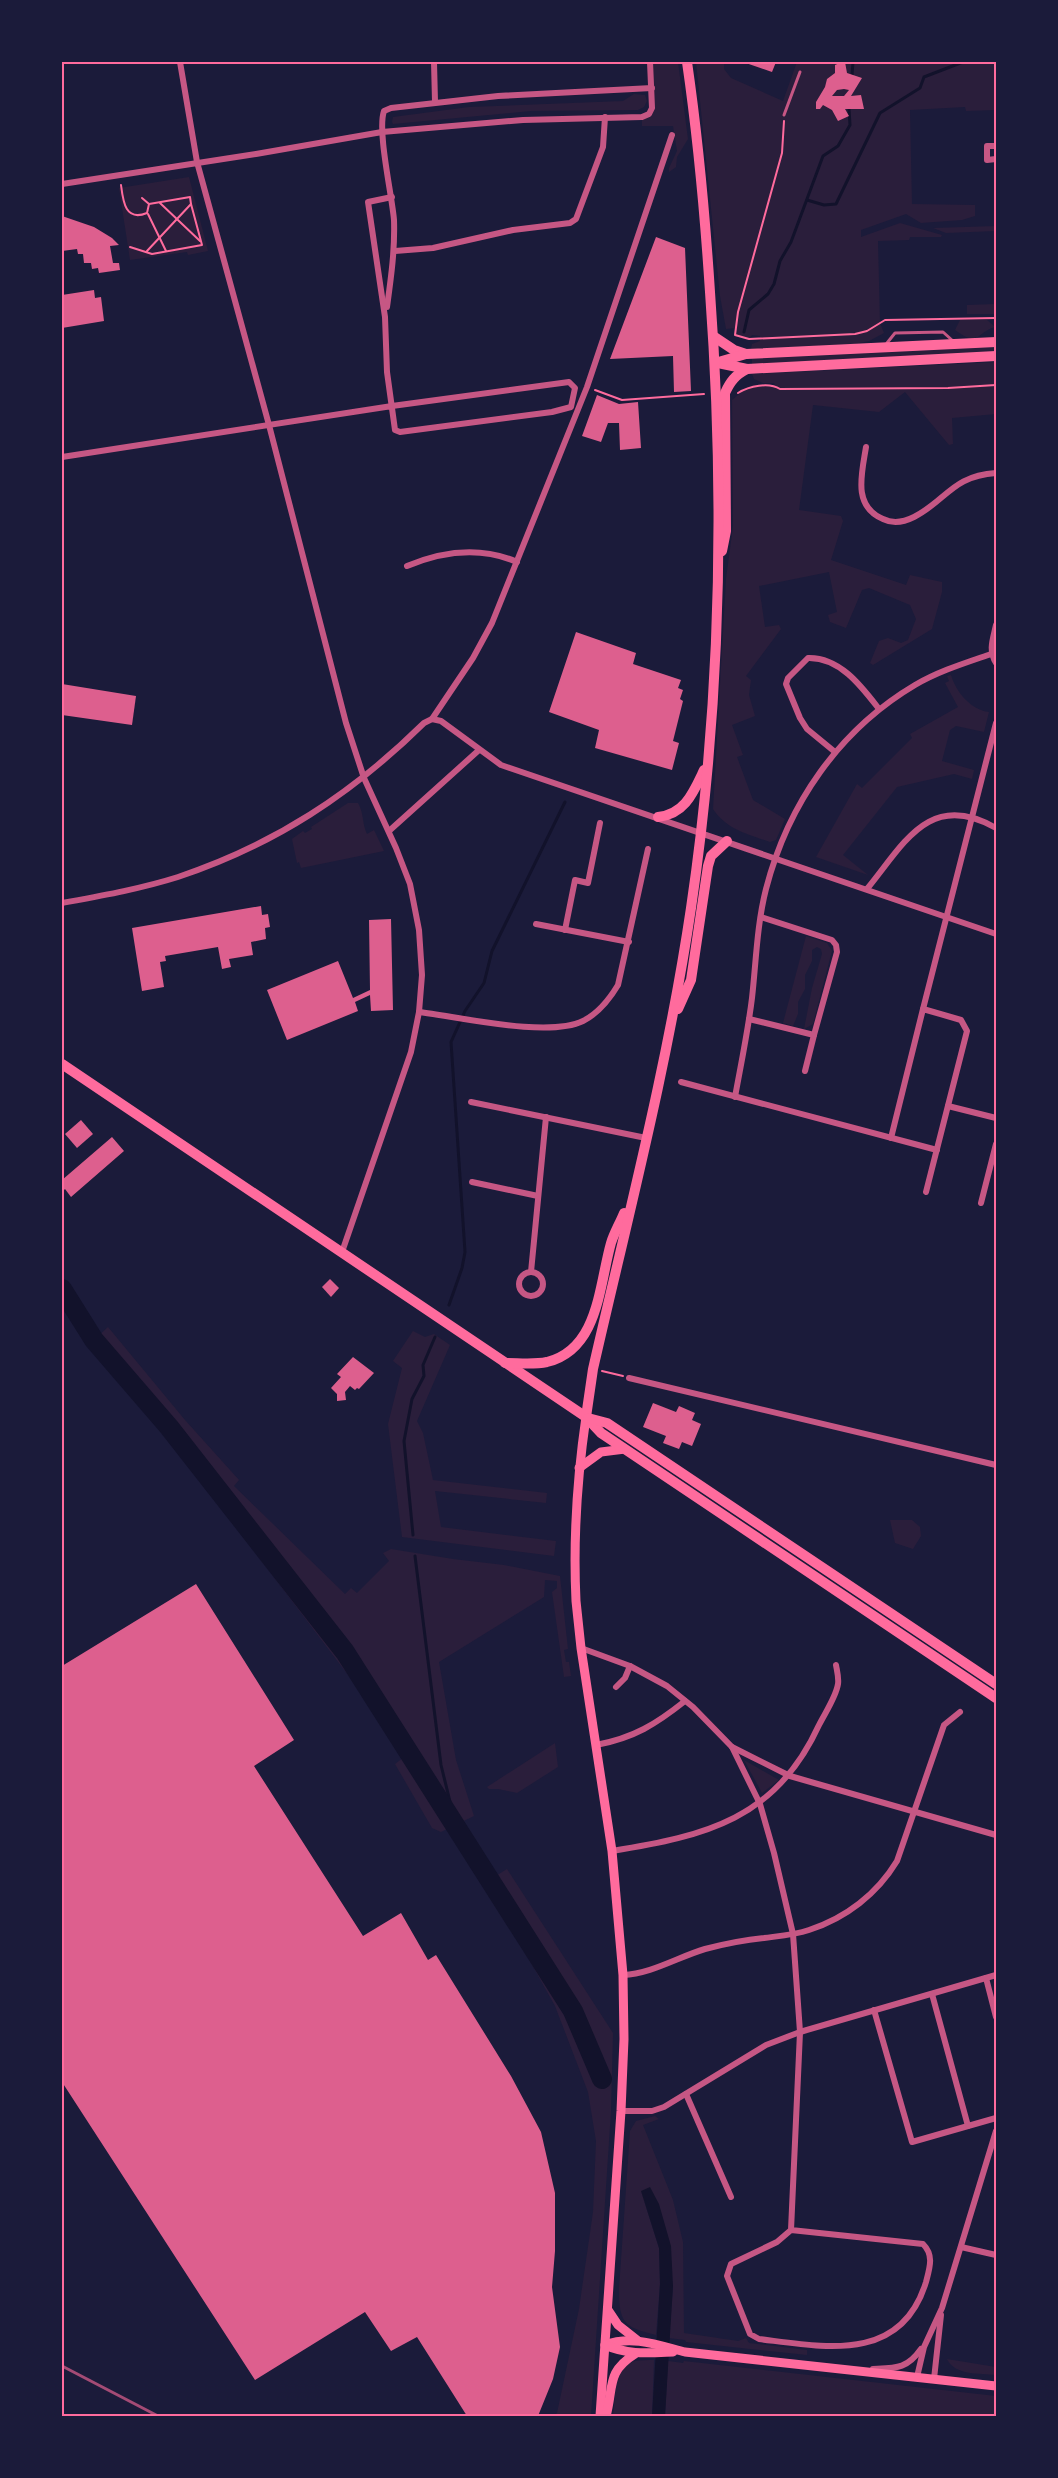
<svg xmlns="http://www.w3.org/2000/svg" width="1058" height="2478" font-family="Cabin,sans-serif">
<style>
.green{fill:#2a1e3b}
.water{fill:#12122b}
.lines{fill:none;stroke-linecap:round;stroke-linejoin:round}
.stream{stroke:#12122b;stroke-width:3}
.river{stroke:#12122b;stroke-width:20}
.building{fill:#dd5f8e;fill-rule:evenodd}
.path{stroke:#ff6b9d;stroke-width:2}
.service{stroke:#c65784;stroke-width:3}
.minor{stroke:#c65784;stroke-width:6}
.secondary{stroke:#ff6b9d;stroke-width:9}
.primary{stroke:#ff6b9d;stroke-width:10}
.rail{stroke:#a44b75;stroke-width:3}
.neatline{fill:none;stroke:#ff6b9d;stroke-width:2}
</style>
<rect width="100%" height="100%" fill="#1b1b3a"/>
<g class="green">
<polygon points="650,62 678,62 688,139 677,157 676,167 669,172 669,168 677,151 673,126 642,126 642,117 652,108"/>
<polygon points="696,62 724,62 724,69 731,78 783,101 797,62 996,62 996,110 966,111 965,107 910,110 912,204 975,205 975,216 962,220 921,223 906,214 861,230 861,237 900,223 942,235 941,237 910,237 909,240 878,241 880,323 884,333 869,341 855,344 751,349 752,344 760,341 760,336 752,335 749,339 735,335 736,328 726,329 720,296"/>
<polygon points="634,94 645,95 647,101 644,107 638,110 531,111 393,124 392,122 393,117 469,107 623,101"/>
<polygon points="189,177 208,251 188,255 187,252 130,260 119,188"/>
<polygon points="996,226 996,231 946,233 933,228"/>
<polygon points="996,304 996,314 967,314 967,305"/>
<path d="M960,320H987L995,327C975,333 980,348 955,330Z"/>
<polygon points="996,347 996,352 752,364 752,359"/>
<path d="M996,362V414L952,418L953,444L949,445L905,392L879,412L813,405L799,510L841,516L843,521L831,560L906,585L910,575L942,582V592L932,629L873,665L870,663L879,641L888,638L901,643L908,640L916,619L910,605L869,588L862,590L846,628L830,622L828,615L837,612L829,572L759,586L765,627L779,625L781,629L746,676L751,680L749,695L755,716L732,725L743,755L737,757L753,800L785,819L776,840L770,842C747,834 726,829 713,809L726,579L733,526L732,400L748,387L775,385L774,383H763L754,379L752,374Z"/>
<path d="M951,675C956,692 971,710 989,712L984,732L956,726L950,730L942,761L974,770L972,779L954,774L897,787L843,855L868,875L816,857L857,784L862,788L912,738L910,734L958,707L945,683L949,681L947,676Z"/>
<path d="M348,803H358C364,813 362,824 367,834L374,830L384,851L301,868L299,862L297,863L292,839L303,831L305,833L312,829L311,827Z"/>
<polygon points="806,936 827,943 832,951 813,1024 804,1029 812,988 822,954 821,949 817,947 812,950 812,961 805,975 805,989 798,1002 798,1014 793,1026 783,1023"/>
<polygon points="108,1327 185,1420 239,1480 234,1486 345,1594 351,1588 357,1593 389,1561 383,1553 391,1549 453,1559 504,1565 560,1576 568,1649 564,1650 566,1662 569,1662 571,1676 564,1677 552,1592 557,1588 557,1581 545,1580 544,1597 439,1662 456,1760 474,1816 441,1832 432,1828 395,1764 408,1754 94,1340"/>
<polygon points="413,1331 425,1337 434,1334 450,1345 417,1421 423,1433 433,1480 547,1493 546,1503 435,1491 441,1527 556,1541 554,1556 402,1537 388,1424 402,1368 393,1361"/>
<polygon points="890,1520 912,1520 920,1527 921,1536 913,1549 895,1543"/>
<polygon points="555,1743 558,1767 517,1793 498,1789 489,1789 487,1787"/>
<polygon points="744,1760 779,1780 762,1793"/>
<polygon points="507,1869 613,2033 611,2111 591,2416 554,2416 557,2413 579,2309 593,2212 596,2141 588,2092 555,2006 486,1882"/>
<path d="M655,2116L659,2119L643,2125L673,2200L683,2242L684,2333L738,2341L746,2338L749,2343L807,2350V2355L686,2342L685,2340L669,2338L673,2286L641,2191L659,2248L660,2284L656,2335C624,2327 619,2323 619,2289L630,2131L636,2121Z"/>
<path d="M947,2359L996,2367V2375C980,2373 955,2376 947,2359Z"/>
<path d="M654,2360L652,2416H613C615,2400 614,2366 635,2361C641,2360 648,2360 654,2360Z"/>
<polygon points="668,2361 683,2363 684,2361 996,2396 996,2416 665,2416"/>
</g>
<polygon class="water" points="650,2187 659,2204 671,2246 673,2286 665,2416 652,2416 660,2284 659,2248 641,2191"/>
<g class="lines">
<g class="stream">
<polyline points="852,75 853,62"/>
<polyline points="807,200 824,205 836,204 880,113 920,88 924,77 963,62"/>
<polyline points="744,332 749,310 768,294 774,284 780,261 791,242 823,156 838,146 850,125 849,109"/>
<polyline points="449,1305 462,1268 465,1252 451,1042 465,1011 484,983 492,951 565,802"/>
<polyline points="413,1535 404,1441 412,1399 424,1376 423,1365 435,1337"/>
<polyline points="415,1556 441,1765 455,1822"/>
</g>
<polyline class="river" points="62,1289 94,1340 169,1427 345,1652 573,2011 602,2079"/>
</g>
<g class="building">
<polygon points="743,62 776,62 772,72"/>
<path d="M842,62H845L847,73L862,78L851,96L861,95L864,109H845L849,116L838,121L832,110L823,105L820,109H816V102L825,87L827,79L835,73V65ZM844,89L849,90L844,96H832L837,90Z"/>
<polygon points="62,216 94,227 112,238 119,245 110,246 113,263 119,263 120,270 99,273 98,268 92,269 91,263 84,263 83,254 78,254 77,249 62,251"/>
<polygon points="656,237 685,248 691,391 674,392 673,356 610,359"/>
<polygon points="94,290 95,298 101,297 104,321 62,328 62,295"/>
<polygon points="597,395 619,404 638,402 641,448 620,450 619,423 608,423 601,442 582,436"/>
<polygon points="576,632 636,653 633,664 681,680 678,688 683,690 680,699 683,701 673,741 679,743 672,770 595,748 599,730 549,712"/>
<polygon points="62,684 136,696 132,725 62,715"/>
<polygon points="261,906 262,915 268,914 270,927 265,928 266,939 251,942 253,955 229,959 231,967 222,969 218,947 165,956 166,961 160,962 164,987 142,991 132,928"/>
<polygon points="391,919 393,1010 371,1011 370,995 355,1002 358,1011 287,1040 267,990 338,961 353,998 370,990 369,920"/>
<polygon points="81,1120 93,1134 77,1148 65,1134"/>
<polygon points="112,1137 124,1151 71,1197 65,1189 62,1192 62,1180"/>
<polygon points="330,1279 339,1288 331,1297 322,1287"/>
<polygon points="353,1357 374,1373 359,1389 357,1388 355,1390 350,1386 345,1392 346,1400 337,1401 337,1394 331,1388 341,1377 337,1374"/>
<polygon points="653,1403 676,1412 679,1406 695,1413 692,1420 701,1424 692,1446 682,1442 679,1449 663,1443 666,1436 643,1427"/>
<polygon points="196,1584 294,1740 254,1766 363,1936 401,1913 428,1960 436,1955 511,2076 541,2132 555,2193 555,2251 552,2287 560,2347 553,2379 538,2416 467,2416 417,2337 391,2351 365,2312 255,2380 62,2082 62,1666"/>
</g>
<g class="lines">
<g class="path">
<polyline points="784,121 782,153 738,312 735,335 749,339 855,334 867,331 885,320 996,318"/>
<path d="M121,185C123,201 125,222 147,213L149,204L142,198"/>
<polyline points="160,203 200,241"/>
<polyline points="149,204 190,197 191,204"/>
<polyline points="148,214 166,251"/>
<polyline points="130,247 152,254 202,245 191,204 147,251"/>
<polyline points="595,390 622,400 704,394"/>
<path d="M738,393C749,386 769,382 780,389L948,388L996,385"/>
<polyline points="602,1371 623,1376"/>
</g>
<g class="service">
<polyline points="784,115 800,72"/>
<polyline points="887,343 895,333 943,332 953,341"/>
</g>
<g class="minor">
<polyline points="180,62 197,162 269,425 346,723 364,778 396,848 410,884 419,930 422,975 419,1012 411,1052 342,1252"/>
<polyline points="434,62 435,102"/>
<polyline points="996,146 987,146 987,160 996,159"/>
<polyline points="62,184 256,154 382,132 523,120 642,117 649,114 652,108 650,62"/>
<polyline points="395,251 433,248 513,230 570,223 576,219 603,147 605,117"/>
<path d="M387,307C391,278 395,250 394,220C392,195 377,131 384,111L391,108L498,96L652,88"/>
<path d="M866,447C862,473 852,506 883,519C893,524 904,522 914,517C947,500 952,476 996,473"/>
<polyline points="62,457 392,406 569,382 575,388 571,407 552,412 400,432 395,430 387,372 385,317 368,202 392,197"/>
<path d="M407,566C443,551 480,546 517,562"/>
<path d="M996,625C993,639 988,650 996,663"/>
<polyline points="432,719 473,658 492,623 587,387 672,135"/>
<path d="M835,752L807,729L800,718L786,684L788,678L808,658C840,657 862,687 879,709"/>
<polyline points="389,831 479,750"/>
<path d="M867,889C904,844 929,790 996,828"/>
<path d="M62,903C100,896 140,889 178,877C274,845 352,794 424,723L432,719L441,721L501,765L996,934"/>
<polyline points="536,924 629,942"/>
<polyline points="565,930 575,880 588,883 600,823"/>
<polyline points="923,1009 996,723"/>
<path d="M419,1012C460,1017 548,1038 583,1021C599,1013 609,1000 618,985L648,849"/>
<polyline points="749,1019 814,1035 837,952 836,945 832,940 761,917"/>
<polyline points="805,1071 814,1035"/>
<polyline points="681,1082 937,1150"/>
<path d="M735,1097C741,1064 748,1031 752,998C756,962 757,924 766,889C788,804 839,730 915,685C939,671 965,663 991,654"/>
<polyline points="471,1102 646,1138"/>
<polyline points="948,1106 996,1118"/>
<polyline points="891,1138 923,1009 961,1020 967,1031 926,1192"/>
<polyline points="472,1182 538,1196"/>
<polyline points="981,1203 996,1144"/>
<polyline points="531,1272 546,1117"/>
<circle cx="531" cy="1284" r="12"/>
<polyline points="629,1378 996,1465"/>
<path d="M581,1648L630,1666L667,1686L693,1707L732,1747L760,1804L774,1853L793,1934L800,2032L791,2230L777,2242L731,2264L727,2276L750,2334L759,2339C824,2347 901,2364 926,2282C930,2267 934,2255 923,2244L791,2230"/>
<polyline points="616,1687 625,1678 630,1666"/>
<path d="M596,1745C634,1738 656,1724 685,1701"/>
<polyline points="732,1747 790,1776 996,1835"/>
<path d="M612,1851C706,1836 776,1819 819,1725C825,1713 836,1697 838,1684C839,1678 837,1671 836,1665"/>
<path d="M623,1975C651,1974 678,1957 705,1949C724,1944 744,1940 764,1938C779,1936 794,1935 809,1930C846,1918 877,1894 897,1861L944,1725L960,1712"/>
<polyline points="986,1978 996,2017"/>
<polyline points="932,1994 968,2126"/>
<polyline points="874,2010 912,2142 996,2118"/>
<polyline points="686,2094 731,2197"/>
<polyline points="621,2111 652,2111 664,2107 766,2045 800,2032 996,1975"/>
<polyline points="961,2247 996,2255"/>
<path d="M873,2369C896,2368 907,2369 921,2349"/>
<polyline points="917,2377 924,2347 942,2308 996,2131"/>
<polyline points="934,2379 941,2315"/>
</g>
<g class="secondary">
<path d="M586,1417C577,1479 573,1539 576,1601L581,1648L612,1851L623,1975L624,2039L621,2111L600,2416"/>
<polyline points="579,1468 601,1452 625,1449"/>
<polyline points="608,2310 618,2325 637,2340"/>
<path d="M605,2345C632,2335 658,2345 685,2352L996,2386"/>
<path d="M605,2345C628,2355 648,2353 673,2352"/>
<path d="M606,2416C614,2387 606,2372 635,2354"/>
</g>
<g class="primary">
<polyline points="713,336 734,350 746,354"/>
<polyline points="715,363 746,354 996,342"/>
<polyline points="718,363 747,369 996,356"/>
<path d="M722,551L726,531L725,393C730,382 735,375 747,369"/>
<path d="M658,817C685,814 693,793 704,770"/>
<polyline points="678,1009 691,980 708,866 711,856 727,841"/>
<polyline points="62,1064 586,1417 601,1433 996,1698"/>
<path d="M505,1363C519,1363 533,1365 547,1362C599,1349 599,1285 611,1243C614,1233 620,1223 624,1213"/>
<path d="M586,1417L593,1369C628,1216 668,1064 691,908C721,705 725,497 710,292C705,215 698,138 687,62"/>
<polyline points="588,1418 607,1423 996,1684"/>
</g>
<polyline class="rail" points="62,2366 158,2416"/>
</g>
<rect width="1058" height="2478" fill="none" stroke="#1b1b3a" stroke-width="126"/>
<rect x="63" y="63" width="932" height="2352" class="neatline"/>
</svg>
